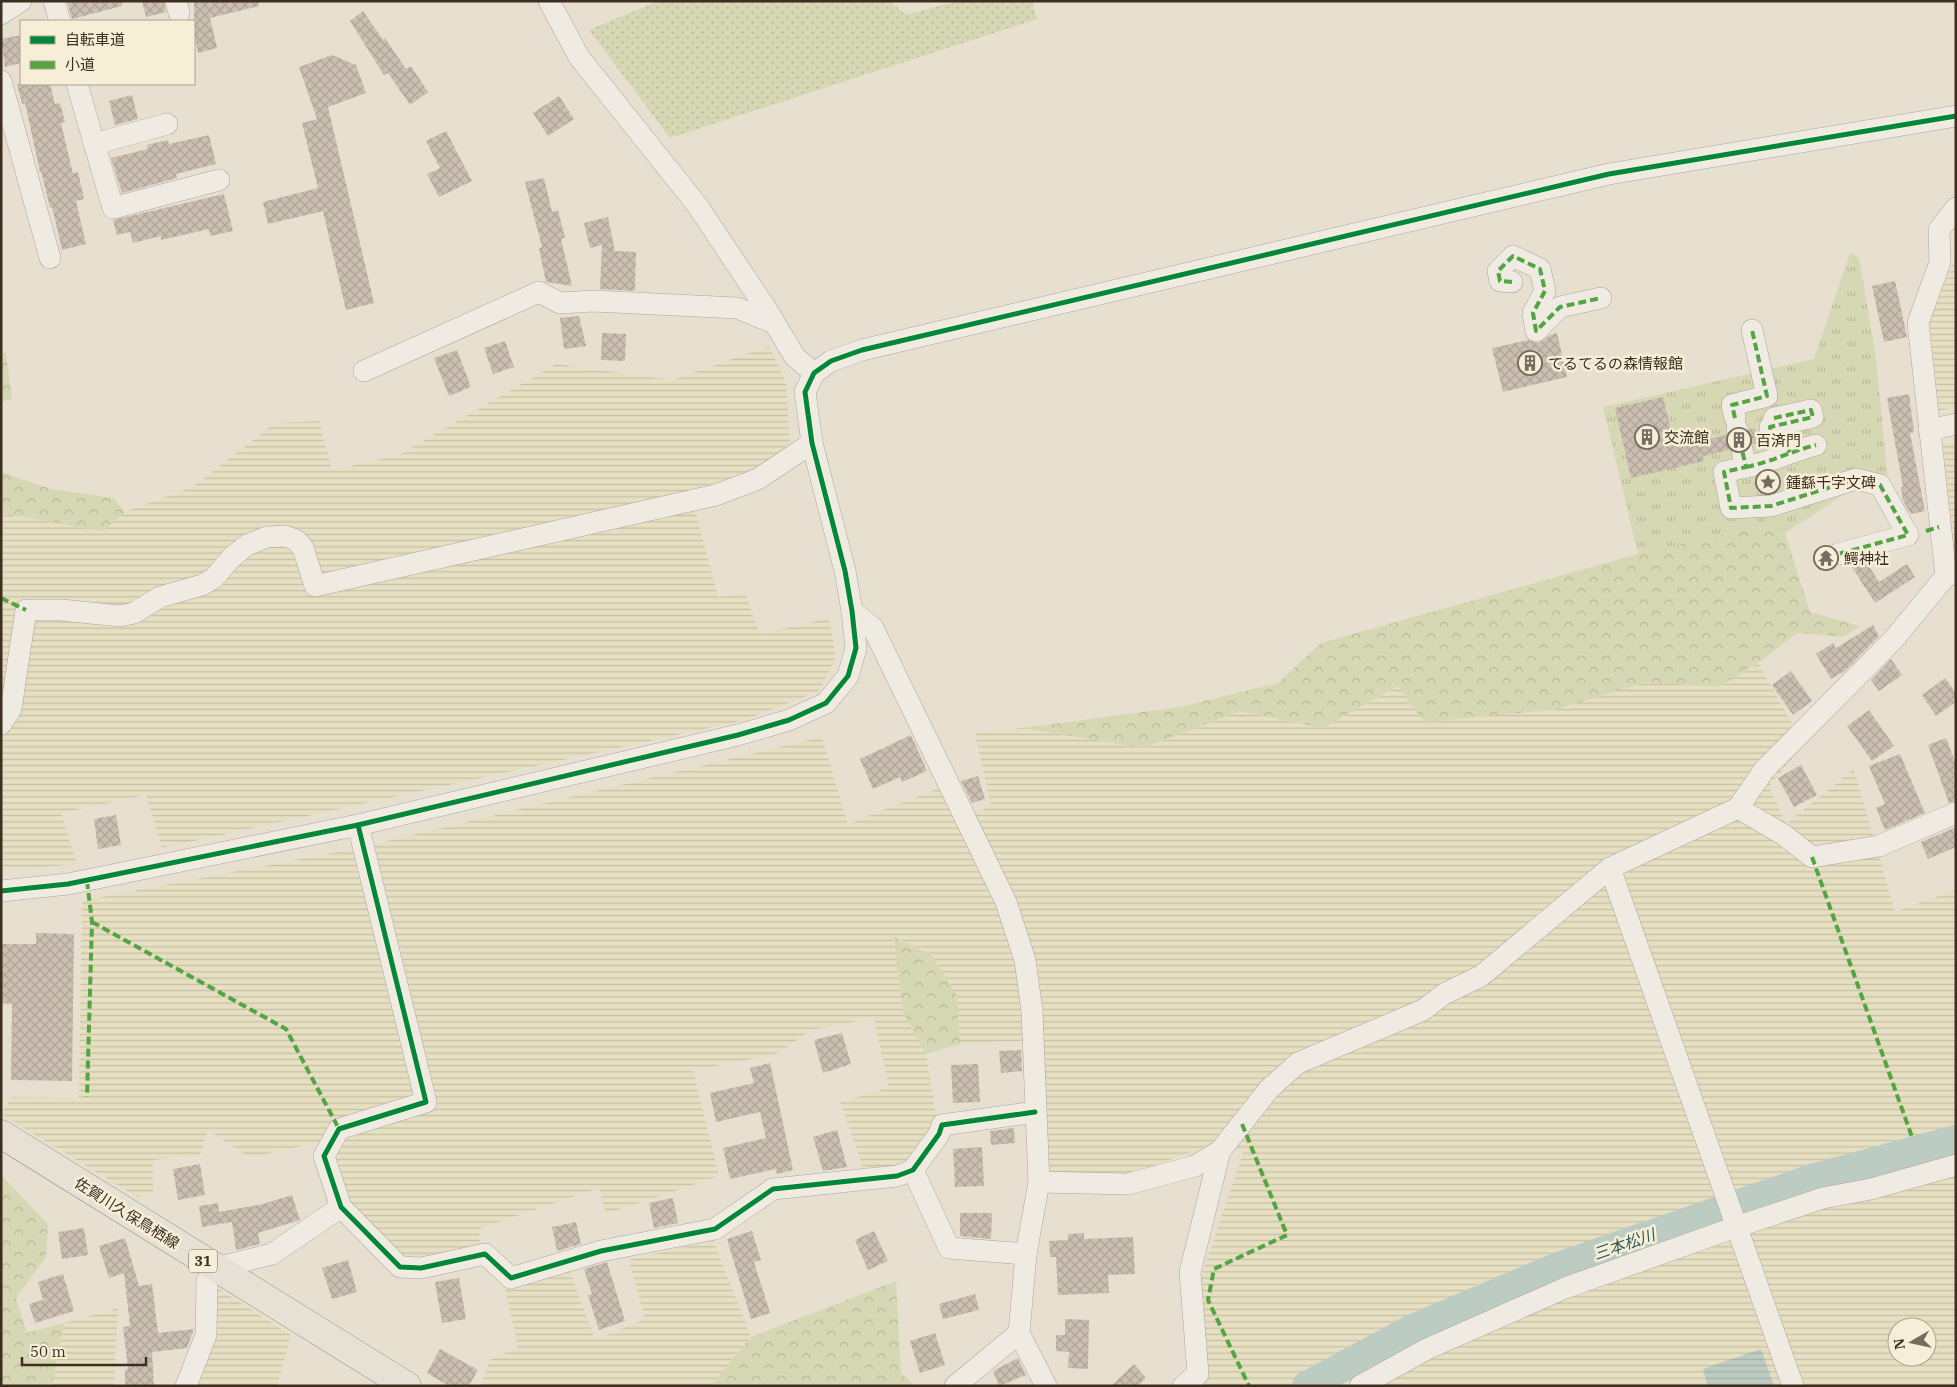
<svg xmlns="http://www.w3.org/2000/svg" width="1957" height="1387" font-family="'IBM Plex Serif','Noto Sans JP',serif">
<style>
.farmland{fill:url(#farmland-rules);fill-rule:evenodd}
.grass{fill:url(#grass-dots)}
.forest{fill:url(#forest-crowns)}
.park{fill:url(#park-tufts)}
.water{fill:url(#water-rules)}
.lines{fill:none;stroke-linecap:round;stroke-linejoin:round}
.river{stroke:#bcccc2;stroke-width:30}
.building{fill:url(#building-cross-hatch)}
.minor-casing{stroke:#ada599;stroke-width:22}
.major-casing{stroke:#928b80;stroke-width:29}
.minor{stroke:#efebe3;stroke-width:21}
.major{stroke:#e6e1d4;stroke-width:28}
.quiet{stroke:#54a441;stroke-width:4;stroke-dasharray:8 4;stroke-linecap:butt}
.cycleway-casing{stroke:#f7eed8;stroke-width:8}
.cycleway{stroke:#00873e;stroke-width:5}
.labels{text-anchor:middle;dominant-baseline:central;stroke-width:5;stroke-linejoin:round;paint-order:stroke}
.shield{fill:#f7eed8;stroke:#756857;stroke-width:1}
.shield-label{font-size:14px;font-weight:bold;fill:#3d2e20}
.poi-label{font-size:15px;fill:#3d2e20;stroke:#f7eed8;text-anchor:start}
.street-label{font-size:15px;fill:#3d2e20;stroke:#f7eed8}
.water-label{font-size:16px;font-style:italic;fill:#2f5d5a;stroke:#f7eed8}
</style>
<defs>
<pattern id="farmland-rules" width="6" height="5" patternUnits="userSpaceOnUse" patternTransform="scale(1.25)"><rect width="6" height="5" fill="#e6dfc2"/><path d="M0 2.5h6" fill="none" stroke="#c6c0a6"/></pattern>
<pattern id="grass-dots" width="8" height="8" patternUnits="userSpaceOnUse" patternTransform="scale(1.25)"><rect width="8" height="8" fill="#d6d7b3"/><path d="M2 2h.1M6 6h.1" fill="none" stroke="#b9b99a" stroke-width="1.8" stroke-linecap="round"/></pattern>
<pattern id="forest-crowns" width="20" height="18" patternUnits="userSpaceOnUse" patternTransform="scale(1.25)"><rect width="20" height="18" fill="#d6d7b3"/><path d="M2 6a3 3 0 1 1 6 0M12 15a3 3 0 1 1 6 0" fill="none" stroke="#b9b99a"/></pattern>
<pattern id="park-tufts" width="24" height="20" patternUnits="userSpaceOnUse" patternTransform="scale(1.25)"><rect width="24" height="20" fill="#d6d7b3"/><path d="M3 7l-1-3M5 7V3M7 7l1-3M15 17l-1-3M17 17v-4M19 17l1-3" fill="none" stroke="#b9b99a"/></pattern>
<pattern id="water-rules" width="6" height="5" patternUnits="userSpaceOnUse" patternTransform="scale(1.25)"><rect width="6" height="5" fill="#bcccc2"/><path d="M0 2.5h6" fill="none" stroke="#a2b0a6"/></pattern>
<pattern id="building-cross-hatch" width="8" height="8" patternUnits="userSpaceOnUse" patternTransform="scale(1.25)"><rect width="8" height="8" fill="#cbbfb2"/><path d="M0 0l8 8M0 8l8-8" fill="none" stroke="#afa499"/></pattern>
</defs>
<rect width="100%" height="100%" fill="#e7e0d1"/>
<g class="farmland">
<polygon points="1956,256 1956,407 1939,411 1929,320"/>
<polygon points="769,346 786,382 790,443 755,472 690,490 718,597 745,593 760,634 829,618 836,658 819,691 745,720 162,848 146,795 61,813 77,864 1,871 1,513 102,531 125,512 193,487 275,423 319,421 332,470 399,455 556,364 673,380"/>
<polygon points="1956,443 1956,559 1943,446"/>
<polygon points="1758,663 1804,745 1769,786 1786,824 1854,769 1895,912 1955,890 1956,1130 1807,1167 1479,1284 1294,1386 1201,1386 1207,1381 1198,1286 1244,1150 1213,1144 1126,1176 1045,1176 1038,1040 960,1044 957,996 933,956 895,937 903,1012 926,1054 938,1126 905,1169 865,1173 840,1102 889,1088 874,1018 812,1030 774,1055 693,1070 719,1176 606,1214 599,1188 479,1229 480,1246 409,1260 346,1203 324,1141 250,1158 208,1130 200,1155 153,1160 153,1194 137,1197 1,1114 11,1097 79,1098 82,901 358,848 822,737 848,824 942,787 961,817 991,807 975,733 1023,728 1143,748 1240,711 1322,728 1398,686 1554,710 1647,682 1718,687"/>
<path d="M1956,1159V1386H1348L1425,1341ZM1897,1327H1927V1357H1897Z"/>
<polygon points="713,1240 751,1337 711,1386 480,1386 490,1360 518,1347 505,1289 570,1271 595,1340 645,1319 629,1260"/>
<polygon points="214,1286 291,1335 277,1386 194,1386"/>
<polygon points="118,1308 114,1386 52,1386 64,1323"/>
</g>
<polygon class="grass" points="658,1 890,1 906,15 957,1 1032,1 1037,19 670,138 589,30"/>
<g class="forest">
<polygon points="6,353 12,400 1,401 1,354"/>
<polygon points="1,472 51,489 114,498 125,512 102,531 1,513"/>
<polygon points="1761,525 1785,533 1810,612 1860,626 1843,637 1797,633 1758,663 1718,687 1647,682 1554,710 1424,722 1398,686 1322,728 1240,711 1143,748 1023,728 1180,707 1278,683 1321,643 1638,554"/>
<polygon points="894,937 933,956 957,996 960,1044 926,1054 903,1012"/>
<polygon points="1,1175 48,1224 46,1257 16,1298 27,1333 64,1323 52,1386 1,1386"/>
<polygon points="896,1281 901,1373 915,1386 711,1386 751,1337"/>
</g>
<polygon class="park" points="1850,253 1859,258 1876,358 1889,493 1860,484 1785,533 1761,525 1638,554 1603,407 1814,359"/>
<polygon class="water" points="1761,1349 1774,1386 1708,1386 1703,1369"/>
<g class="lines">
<polyline class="river" points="1307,1386 1413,1329 1556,1268 1812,1179 1956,1140"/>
</g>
<g class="building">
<polygon points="67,1 122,1 122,6 72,19"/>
<polygon points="142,1 164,1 166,12 146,17"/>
<polygon points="194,1 259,1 259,6 210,18 217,48 198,53 194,33"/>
<polygon points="363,11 383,40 385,38 406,69 411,66 428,92 410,105 388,73 384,75 350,21"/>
<polygon points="21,35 21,63 5,67 1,39"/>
<polygon points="332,55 356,65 366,93 328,107 374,303 346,310 323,211 268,224 263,202 318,188 302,123 317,119 299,67"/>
<polygon points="17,84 50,84 55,104 60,103 65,122 61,123 73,174 78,172 84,199 76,201 86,244 62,250 52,207 50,208 41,171 40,172 25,103 22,104"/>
<polygon points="132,95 138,119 115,125 109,101"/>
<polygon points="559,96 574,119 548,136 533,113"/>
<polygon points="446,131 472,181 439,197 427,174 440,168 426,141"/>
<polygon points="209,135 216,164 176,174 177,178 122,193 111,158 148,149 147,145 168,140 169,144"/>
<polygon points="544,178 552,212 558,210 565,238 561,239 572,286 546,282 539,248 542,247 525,182"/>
<polygon points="224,194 233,231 210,236 209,229 161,240 161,236 133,243 130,232 117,235 113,220"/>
<polygon points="608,217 615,251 636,252 635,291 600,289 602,245 590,248 584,223"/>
<polygon points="1895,281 1907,337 1884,342 1872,286"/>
<polygon points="579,316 586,346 564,349 560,318"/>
<polygon points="602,333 626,334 625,361 601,360"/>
<polygon points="1557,333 1567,377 1503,392 1492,348 1528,340 1538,343 1550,335"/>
<polygon points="505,341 514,367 493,374 484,348"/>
<polygon points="457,350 471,387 449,396 434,358"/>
<polygon points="1909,394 1914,432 1910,433 1925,511 1911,514 1903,501 1901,487 1903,487 1887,398"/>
<polygon points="1663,397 1674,442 1698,436 1700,441 1726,435 1729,450 1703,456 1704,461 1631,478 1615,408"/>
<polygon points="1755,428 1758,443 1753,444 1750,429"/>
<polygon points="1828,547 1826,558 1834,566 1819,570 1814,551"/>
<polygon points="1865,560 1879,582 1907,564 1915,577 1875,603 1850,564"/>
<polygon points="1873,625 1879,636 1845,671 1831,679 1816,654 1833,643 1836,648"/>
<polygon points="1891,659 1902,675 1879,691 1871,680"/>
<polygon points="1791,671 1812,701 1793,715 1772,685"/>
<polygon points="1945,678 1956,693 1956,702 1936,716 1922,695"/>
<polygon points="1869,710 1894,746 1872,761 1847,726"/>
<polygon points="911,735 927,771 902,782 900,777 873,789 860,759"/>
<polygon points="1946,738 1956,764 1956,801 1949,803 1928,745"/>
<polygon points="1900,754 1925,813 1885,830 1876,808 1885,804 1869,766"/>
<polygon points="1801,765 1817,795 1794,807 1778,778"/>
<polygon points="978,776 985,799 972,803 961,781"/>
<polygon points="116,815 121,845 98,849 94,819"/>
<polygon points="1956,827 1956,847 1928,859 1921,842"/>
<polygon points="36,933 74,934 72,1081 11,1080 12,1004 1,1003 1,944 36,944"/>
<polygon points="842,1033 851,1064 823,1073 814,1040"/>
<polygon points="1021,1050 1022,1071 1001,1073 999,1051"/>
<polygon points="770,1063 793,1170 777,1174 775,1169 730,1179 723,1148 766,1138 760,1112 716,1122 710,1093 754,1083 750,1068"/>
<polygon points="978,1064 980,1102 953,1103 951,1065"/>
<polygon points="1014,1128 1015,1143 991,1145 990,1131"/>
<polygon points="837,1130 847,1167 823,1171 813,1137"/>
<polygon points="982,1147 984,1186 955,1187 953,1149"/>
<polygon points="200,1164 205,1195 178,1200 173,1169"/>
<polygon points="292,1195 300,1220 258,1233 260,1244 236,1250 232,1222 202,1227 199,1206 218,1203 219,1212 263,1204"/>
<polygon points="673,1198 678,1223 654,1228 649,1203"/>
<polygon points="960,1213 992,1213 991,1239 960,1236"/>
<polygon points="576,1222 581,1244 557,1251 552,1227"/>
<polygon points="84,1228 88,1255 62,1259 58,1232"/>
<polygon points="752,1231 761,1260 754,1262 770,1313 751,1319 727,1239"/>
<polygon points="874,1231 888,1261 868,1270 855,1240"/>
<polygon points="1084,1233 1084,1239 1133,1237 1135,1274 1108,1275 1109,1293 1058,1295 1056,1257 1050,1257 1049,1241 1068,1240 1068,1234"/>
<polygon points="125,1238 139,1286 152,1284 158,1333 194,1329 187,1348 152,1352 154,1386 125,1386 125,1369 128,1369 123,1327 130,1326 124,1273 109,1278 99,1246"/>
<polygon points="348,1260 357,1292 332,1299 322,1268"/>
<polygon points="607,1262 625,1321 599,1330 588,1295 592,1294 584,1269"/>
<polygon points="63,1274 74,1311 35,1323 29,1304 43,1300 38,1282"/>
<polygon points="459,1278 466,1319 442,1323 435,1282"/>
<polygon points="975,1294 979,1310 943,1319 939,1304"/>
<polygon points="1065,1319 1089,1320 1088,1369 1068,1368 1069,1352 1056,1351 1056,1335 1065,1335"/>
<polygon points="935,1333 945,1365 920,1373 910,1341"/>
<polygon points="440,1349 478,1370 469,1386 449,1386 427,1373"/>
<polygon points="1018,1358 1026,1375 999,1386 993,1371"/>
<polygon points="1134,1364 1146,1378 1138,1386 1111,1386"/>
</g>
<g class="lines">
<defs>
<g id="minor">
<polyline points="54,1 60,21"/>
<polyline points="176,1 179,13"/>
<polyline points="549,1 579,57 697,205 765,307 795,357 814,373"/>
<polyline points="1,14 21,1"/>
<polyline points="1,81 50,258"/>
<polyline points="77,84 113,208 219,180"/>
<polyline points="94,144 167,124"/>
<polyline points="1512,282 1500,281 1498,271 1513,256 1540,269 1545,291 1533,313 1536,331 1560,307 1601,298"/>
<polyline points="364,371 539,292 560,303 593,301 737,308 774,323"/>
<polyline points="1735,418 1732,405 1767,396 1752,330"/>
<polyline points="1774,418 1811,410 1813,417 1770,427 1772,437 1790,452"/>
<polyline points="1737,429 1746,467 1724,472 1731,508 1771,506 1856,479 1880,485 1908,535 1838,554"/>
<polyline points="1929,430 1956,424"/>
<path d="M1746,467C1771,462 1792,451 1816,445"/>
<polyline points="1946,576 1918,323 1940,262 1939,230 1956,208"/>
<polyline points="852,611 873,628 1006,902 1025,960 1032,1011 1039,1182 1026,1254 1019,1333 955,1386"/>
<polyline points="1,724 11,709 26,610 61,610 120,616 134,613 160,597 202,585 214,578 231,558 247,545 267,537 285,536 296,540 303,548 315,586 716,495 758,479 812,443"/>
<polyline points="1738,808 1784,835 1812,857 1879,846 1956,813"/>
<polyline points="358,825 426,1102 339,1129 324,1156 341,1207 400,1267 421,1268 485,1254 511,1278 601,1251 715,1229 773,1189 897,1176 913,1170 939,1134 942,1125 1035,1112"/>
<polyline points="1610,868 1793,1386"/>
<polyline points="1,891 68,884 358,825 738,735 789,720 826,703 848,676 856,648 852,611 845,571 812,443 805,392 814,373 831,361 862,350 1609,174 1956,116"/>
<polyline points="913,1170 949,1248 1026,1254"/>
<polyline points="1039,1182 1128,1184 1195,1166 1220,1151 1269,1089 1298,1063 1423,1010 1444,994 1481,976 1610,868 1738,808 1764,770 1893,640 1946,576 1956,573"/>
<polyline points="1019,1333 1046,1386"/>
<polyline points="186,1386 206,1335 207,1281 216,1268 272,1254 341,1207"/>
<polyline points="1183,1386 1198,1374 1190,1272 1220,1151"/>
<polyline points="1360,1386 1427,1349 1565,1288 1736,1227 1823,1198 1871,1189 1956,1165"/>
</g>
<polyline id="major" points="1,1134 407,1386"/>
</defs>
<use href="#minor" class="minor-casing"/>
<use href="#major" class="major-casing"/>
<use href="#minor" class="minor"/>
<use href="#major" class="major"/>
<g class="quiet">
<polyline points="1512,282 1500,281 1498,271 1513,256 1540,269 1545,291 1533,313 1536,331 1560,307 1601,298"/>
<polyline points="1735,418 1732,405 1767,396 1752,330"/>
<polyline points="1774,418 1811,410 1813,417 1770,427 1772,437 1790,452"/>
<polyline points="1737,429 1746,467 1724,472 1731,508 1771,506 1856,479 1880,485 1908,535 1838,554"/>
<path d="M1746,467C1771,462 1792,451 1816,445"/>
<polyline points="1926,531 1939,527"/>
<polyline points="1,598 26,610"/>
<polyline points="1812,857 1912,1137"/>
<polyline points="87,881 92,922 87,1097"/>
<polyline points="92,922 286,1029 339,1129"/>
<polyline points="1242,1124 1287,1235 1214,1269 1208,1300 1249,1386"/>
</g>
<defs>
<g id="cycleway">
<polyline points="358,825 426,1102 339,1129 324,1156 341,1207 400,1267 421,1268 485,1254 511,1278 601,1251 715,1229 773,1189 897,1176 913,1170 939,1134 942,1125 1035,1112"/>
<polyline points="1,891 68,884 358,825 738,735 789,720 826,703 848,676 856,648 852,611 845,571 812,443 805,392 814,373 831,361 862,350 1609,174 1956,116"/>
</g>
</defs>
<use href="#cycleway" class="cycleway-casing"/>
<use href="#cycleway" class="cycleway"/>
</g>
<defs>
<symbol id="building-ring" viewBox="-11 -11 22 22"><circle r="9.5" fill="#f7eed8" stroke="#786c5e" stroke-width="1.5"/><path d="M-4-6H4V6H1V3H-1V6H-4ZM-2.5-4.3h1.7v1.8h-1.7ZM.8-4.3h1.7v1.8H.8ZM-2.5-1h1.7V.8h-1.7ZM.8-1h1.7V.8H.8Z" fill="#786c5e"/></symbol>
<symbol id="sight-ring" viewBox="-11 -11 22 22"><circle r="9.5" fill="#f7eed8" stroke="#786c5e" stroke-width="1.5"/><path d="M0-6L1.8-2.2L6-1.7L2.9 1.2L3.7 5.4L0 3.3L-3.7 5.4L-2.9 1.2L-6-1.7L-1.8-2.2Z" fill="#786c5e"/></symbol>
<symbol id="temple-ring" viewBox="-11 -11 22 22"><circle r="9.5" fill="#f7eed8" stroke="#786c5e" stroke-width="1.5"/><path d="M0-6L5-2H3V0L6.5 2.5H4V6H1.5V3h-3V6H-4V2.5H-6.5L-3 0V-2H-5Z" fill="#786c5e"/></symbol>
</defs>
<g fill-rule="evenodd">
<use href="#building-ring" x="1516" y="349" width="28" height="28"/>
<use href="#building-ring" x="1633" y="423" width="28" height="28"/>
<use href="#building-ring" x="1725" y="426" width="28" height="28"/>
<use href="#sight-ring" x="1754" y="468" width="28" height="28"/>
<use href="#temple-ring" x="1812" y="544" width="28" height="28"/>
</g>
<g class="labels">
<rect class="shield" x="189" y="1249.5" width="28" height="23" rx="4"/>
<g class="shield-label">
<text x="203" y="1261">31</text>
</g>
<g class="poi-label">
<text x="1548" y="363">てるてるの森情報館</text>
<text x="1664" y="437">交流館</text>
<text x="1756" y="440">百済門</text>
<text x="1786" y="482">鍾繇千字文碑</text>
<text x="1844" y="558">鰐神社</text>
</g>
<g class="street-label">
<text transform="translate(127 1213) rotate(32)">佐賀川久保鳥栖線</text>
</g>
<g class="water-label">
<text transform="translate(1624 1244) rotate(-19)">三本松川</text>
</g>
</g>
<rect width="1957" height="1387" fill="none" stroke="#3d2e20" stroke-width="5"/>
<rect x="20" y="20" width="175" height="65" fill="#f7eed8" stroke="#ada18e"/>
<rect x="30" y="36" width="25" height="8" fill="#00873e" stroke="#ada18e"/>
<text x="65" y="45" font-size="15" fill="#3d2e20">自転車道</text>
<rect x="30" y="61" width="25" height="8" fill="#54a441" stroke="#ada18e"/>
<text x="65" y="70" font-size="15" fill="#3d2e20">小道</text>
<g transform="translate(1912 1342) rotate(261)"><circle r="24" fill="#f7eed8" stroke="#ada18e"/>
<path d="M0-4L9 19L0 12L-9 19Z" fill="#786c5e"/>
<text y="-8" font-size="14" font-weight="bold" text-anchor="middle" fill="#3d2e20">N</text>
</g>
<path d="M22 1357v8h124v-8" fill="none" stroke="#3d2e20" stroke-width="2.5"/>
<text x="30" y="1357" font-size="15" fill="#3d2e20" stroke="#f7eed8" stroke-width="4" paint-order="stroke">50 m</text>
</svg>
